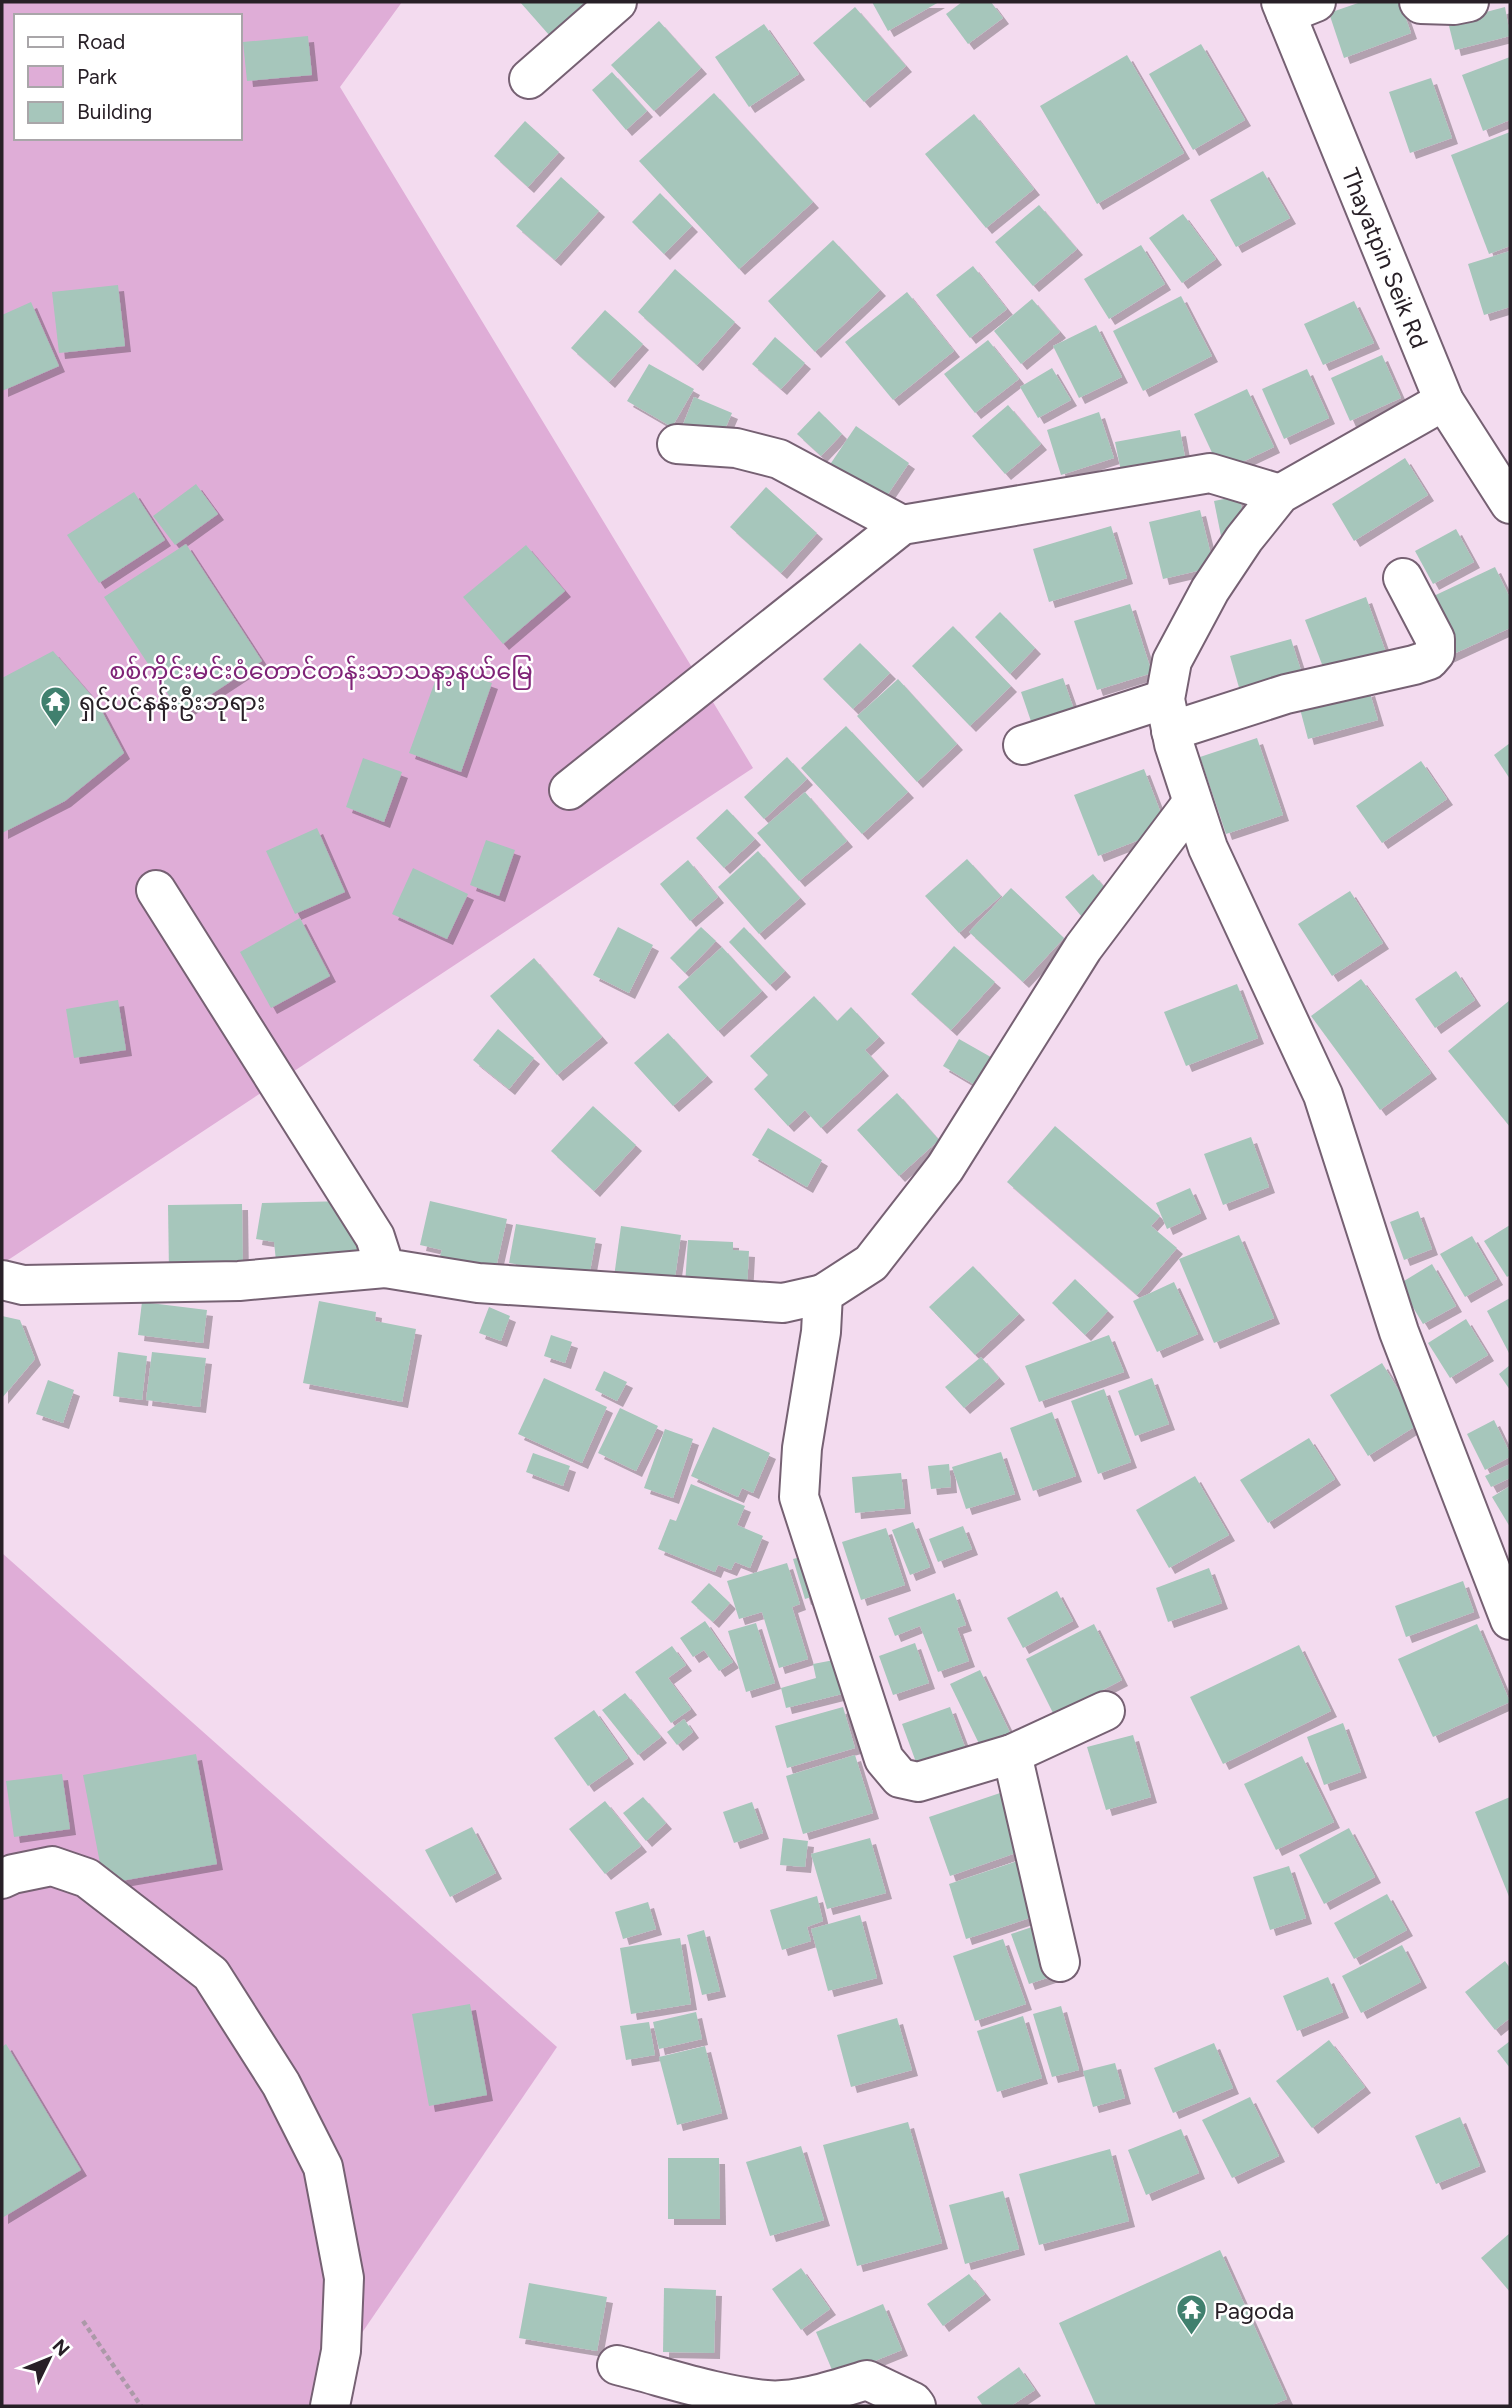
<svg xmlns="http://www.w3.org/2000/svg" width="1512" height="2408" font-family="Figtree,'Noto Sans Myanmar',sans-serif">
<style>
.green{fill:#dfadd7;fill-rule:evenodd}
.building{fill:#a6c6bb;filter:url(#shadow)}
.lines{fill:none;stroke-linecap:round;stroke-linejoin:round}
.minor-casing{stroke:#766173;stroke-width:42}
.tertiary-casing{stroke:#766173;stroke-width:42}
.path{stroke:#ab99a8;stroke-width:4.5;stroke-dasharray:5 3.5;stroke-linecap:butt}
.minor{stroke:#fff;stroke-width:38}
.tertiary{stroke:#fff;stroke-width:38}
.labels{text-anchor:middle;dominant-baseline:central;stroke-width:5;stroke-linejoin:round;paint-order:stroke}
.street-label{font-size:24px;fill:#282027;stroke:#fff}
.park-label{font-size:24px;fill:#7f2377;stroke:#fff}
.poi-label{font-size:24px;fill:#282027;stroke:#fff;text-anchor:start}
</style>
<defs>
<filter id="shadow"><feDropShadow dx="6" dy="6" stdDeviation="0" flood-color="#0004"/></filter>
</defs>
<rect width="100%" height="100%" fill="#f3dbef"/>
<g class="green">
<path d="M2,2H402L340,87L753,768L2,1264ZM16,16H240V138H16Z"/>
<polygon points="2,1553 557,2047 312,2406 2,2406"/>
</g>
<g class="building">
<polygon points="520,2 600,2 557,44"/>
<polygon points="872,2 939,2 888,31"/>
<polygon points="962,2 991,2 1003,18 968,44 946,14"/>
<polygon points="1361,2 1400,2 1411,33 1344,58 1329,13"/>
<polygon points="855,7 906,66 864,102 813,43"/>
<polygon points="1505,7 1510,36 1455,50 1448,22"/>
<polygon points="659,21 701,68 654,111 611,65"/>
<polygon points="764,24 799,74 749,107 715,57"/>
<polygon points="308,36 312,75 247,81 243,42"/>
<polygon points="1201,44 1245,120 1193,150 1149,74"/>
<polygon points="1127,55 1184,153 1097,204 1040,106"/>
<polygon points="1510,57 1510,120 1483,131 1462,75"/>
<polygon points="612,72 647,111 626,130 592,90"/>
<polygon points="1431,78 1452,138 1410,153 1389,92"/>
<polygon points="714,93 813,202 739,269 639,161"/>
<polygon points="974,114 1034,189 986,228 925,154"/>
<polygon points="525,121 559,152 528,187 494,156"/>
<polygon points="1510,132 1510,246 1489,254 1451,155"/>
<polygon points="1263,171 1290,218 1236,247 1210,200"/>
<polygon points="561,177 599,211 555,260 516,226"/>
<polygon points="660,193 692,226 664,254 632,222"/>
<polygon points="1039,205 1077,249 1033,286 995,242"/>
<polygon points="1183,214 1216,259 1182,283 1149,238"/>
<polygon points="833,240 880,290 815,352 768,301"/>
<polygon points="1141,245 1165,284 1109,319 1084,279"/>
<polygon points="1510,251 1510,307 1484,315 1468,264"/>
<polygon points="973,266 1007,309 970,338 936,295"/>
<polygon points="675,269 735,322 697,365 638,312"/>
<polygon points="118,285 125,346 59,353 52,292"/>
<polygon points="907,292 954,351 893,400 845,342"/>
<polygon points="1181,296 1212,356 1143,391 1113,331"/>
<polygon points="1032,299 1060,332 1021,364 994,331"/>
<polygon points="1354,301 1374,343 1323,365 1304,324"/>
<polygon points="31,302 59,366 2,391 2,315"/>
<polygon points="605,310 643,344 609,382 571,348"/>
<polygon points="1096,325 1122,377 1079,398 1053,346"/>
<polygon points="775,337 805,363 781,389 752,364"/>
<polygon points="988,340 1019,379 975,413 944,374"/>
<polygon points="1382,355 1401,398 1350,421 1331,378"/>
<polygon points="649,364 694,389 672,427 627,401"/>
<polygon points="1052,368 1071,400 1038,418 1020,387"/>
<polygon points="1307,369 1329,418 1284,439 1262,389"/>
<polygon points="1247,389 1274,447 1221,472 1194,414"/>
<polygon points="694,397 732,413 719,443 682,427"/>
<polygon points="1008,405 1041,444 1005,474 972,436"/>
<polygon points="819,411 842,434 821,456 797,434"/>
<polygon points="1099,412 1114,458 1061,475 1047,430"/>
<polygon points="856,426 909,463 882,503 829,466"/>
<polygon points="1180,430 1187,468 1123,481 1115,442"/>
<polygon points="1405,458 1428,495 1354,541 1332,504"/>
<polygon points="196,484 218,514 175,545 153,516"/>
<polygon points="766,487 817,533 781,573 730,527"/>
<polygon points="134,492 165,540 99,583 67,535"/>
<polygon points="1239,496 1247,530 1221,536 1214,501"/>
<polygon points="1200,510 1214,567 1163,579 1149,522"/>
<polygon points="1111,526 1127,578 1049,602 1033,549"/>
<polygon points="1456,529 1474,562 1433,584 1415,551"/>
<polygon points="186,544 262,661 181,714 104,597"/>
<polygon points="526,545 565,591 503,644 463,597"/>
<polygon points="1495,567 1510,598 1510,628 1447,657 1421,602"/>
<polygon points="1366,597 1388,658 1328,680 1305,620"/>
<polygon points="1130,604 1152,673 1097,690 1074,621"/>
<polygon points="1000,612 1035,648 1010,674 975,637"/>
<polygon points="953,626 1011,686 970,726 912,666"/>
<polygon points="1291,639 1304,680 1242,698 1230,656"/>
<polygon points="860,643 890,673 853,709 823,679"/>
<polygon points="53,651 97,702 124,753 65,801 2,833 2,678"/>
<polygon points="441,665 492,683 461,772 409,753"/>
<polygon points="1063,678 1076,715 1034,730 1021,692"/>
<polygon points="898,679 957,744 917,782 857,716"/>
<polygon points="1369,690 1378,720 1308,739 1300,709"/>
<polygon points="846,726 908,792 862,834 801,768"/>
<polygon points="1257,738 1283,815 1226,834 1200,757"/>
<polygon points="1510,743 1510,779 1494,755"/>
<polygon points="787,757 807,779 764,819 744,797"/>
<polygon points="363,758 402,772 384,822 346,807"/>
<polygon points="1421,761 1447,799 1382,843 1356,806"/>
<polygon points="1144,769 1167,829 1098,856 1074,795"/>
<polygon points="805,792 847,841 799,881 757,833"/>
<polygon points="727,809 755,839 724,868 696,838"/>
<polygon points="317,828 345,892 295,914 266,851"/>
<polygon points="486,840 515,850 499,896 470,885"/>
<polygon points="758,851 800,898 759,934 718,887"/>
<polygon points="967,859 1001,896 959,933 925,896"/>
<polygon points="688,860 718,897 690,921 660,884"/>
<polygon points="413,868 468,894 447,939 392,914"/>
<polygon points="1093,874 1110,894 1082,917 1065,897"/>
<polygon points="1011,888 1064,938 1023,982 969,932"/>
<polygon points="1350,891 1383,943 1332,976 1298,924"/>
<polygon points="300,918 330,976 271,1008 240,952"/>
<polygon points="618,927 653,945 629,993 593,975"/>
<polygon points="701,927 716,941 685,973 670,958"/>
<polygon points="744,927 785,971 770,985 729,942"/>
<polygon points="954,946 995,982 951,1030 911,994"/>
<polygon points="722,947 762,991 718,1031 678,987"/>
<polygon points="534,958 602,1037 557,1075 490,996"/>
<polygon points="1456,971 1475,1000 1435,1028 1415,999"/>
<polygon points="1361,979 1431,1073 1380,1110 1311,1016"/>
<polygon points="1237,984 1258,1038 1186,1066 1164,1012"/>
<polygon points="814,996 837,1021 851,1007 879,1037 865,1050 883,1070 821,1128 805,1110 788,1126 754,1089 768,1075 750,1056"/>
<polygon points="118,1000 126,1050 74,1058 66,1009"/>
<polygon points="1510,1000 1510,1127 1448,1051"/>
<polygon points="498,1029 534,1058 509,1089 473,1060"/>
<polygon points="668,1033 707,1076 673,1106 634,1063"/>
<polygon points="959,1039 996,1060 980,1088 943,1066"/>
<polygon points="897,1093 939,1140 899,1176 857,1130"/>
<polygon points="593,1106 636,1145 594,1191 551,1151"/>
<polygon points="1055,1126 1160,1216 1151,1226 1177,1248 1137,1295 1007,1182"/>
<polygon points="768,1128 822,1160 807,1187 752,1155"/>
<polygon points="1251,1137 1269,1187 1223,1205 1204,1154"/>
<polygon points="1190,1188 1201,1213 1167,1229 1156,1203"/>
<polygon points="348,1201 376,1264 276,1261 274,1242 256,1239 262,1203"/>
<polygon points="430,1201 507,1219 495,1272 439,1259 442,1250 420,1245"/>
<polygon points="242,1204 243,1273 169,1273 168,1205"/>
<polygon points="1418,1211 1432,1249 1404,1260 1390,1222"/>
<polygon points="516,1224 596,1238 589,1277 509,1263"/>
<polygon points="1510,1225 1510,1275 1507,1277 1484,1241"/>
<polygon points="621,1226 681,1235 674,1285 614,1277"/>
<polygon points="1239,1235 1274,1318 1214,1343 1179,1259"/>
<polygon points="1472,1236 1497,1279 1465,1297 1440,1254"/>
<polygon points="688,1240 733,1242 733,1250 749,1251 747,1289 685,1285"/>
<polygon points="1432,1264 1456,1306 1423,1324 1399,1284"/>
<polygon points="973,1266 1019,1314 975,1355 929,1307"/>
<polygon points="1075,1279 1108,1311 1085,1335 1052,1303"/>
<polygon points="1174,1282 1198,1334 1157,1352 1133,1301"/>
<polygon points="1510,1298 1510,1355 1487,1311"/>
<polygon points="319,1301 376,1312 375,1321 416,1329 402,1402 303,1383"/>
<polygon points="142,1302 207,1310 203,1343 138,1335"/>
<polygon points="489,1307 510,1316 501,1341 479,1333"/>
<polygon points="2,1316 20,1320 35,1359 2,1398"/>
<polygon points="1466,1319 1488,1355 1450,1378 1428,1343"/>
<polygon points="551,1335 572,1342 565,1363 544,1356"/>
<polygon points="1109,1335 1124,1372 1039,1402 1025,1366"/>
<polygon points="118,1352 147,1356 142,1400 113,1396"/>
<polygon points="152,1352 206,1358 200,1407 146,1400"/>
<polygon points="981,1357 999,1378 964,1408 945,1387"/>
<polygon points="1382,1363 1419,1424 1368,1456 1330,1395"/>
<polygon points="1510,1365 1510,1390 1499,1374"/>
<polygon points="604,1371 627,1382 617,1401 595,1390"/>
<polygon points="544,1378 607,1407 582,1463 518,1434"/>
<polygon points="1152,1378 1169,1424 1135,1436 1118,1391"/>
<polygon points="48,1380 74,1390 63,1423 36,1414"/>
<polygon points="1104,1389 1131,1462 1098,1474 1071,1401"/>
<polygon points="620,1408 658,1426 636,1471 598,1453"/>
<polygon points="1052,1412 1076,1476 1033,1491 1010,1428"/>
<polygon points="1494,1420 1510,1453 1510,1457 1485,1470 1467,1434"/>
<polygon points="713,1427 770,1453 753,1493 742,1488 738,1497 691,1476"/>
<polygon points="665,1429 693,1439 673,1498 644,1488"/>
<polygon points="1309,1438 1335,1479 1268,1523 1240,1480"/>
<polygon points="1001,1452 1015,1494 966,1509 952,1467"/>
<polygon points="533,1453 570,1466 563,1486 526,1472"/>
<polygon points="949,1464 951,1487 931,1489 928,1466"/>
<polygon points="1510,1464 1510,1478 1491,1487 1485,1476"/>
<polygon points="901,1473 905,1508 855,1513 852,1477"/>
<polygon points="1195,1476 1229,1535 1169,1568 1136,1510"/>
<polygon points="691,1484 745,1506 737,1525 763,1536 750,1568 735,1562 731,1570 718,1565 715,1572 658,1549 670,1519 676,1521"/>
<polygon points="1510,1486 1510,1527 1492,1497"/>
<polygon points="913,1522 930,1567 910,1575 892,1530"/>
<polygon points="963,1526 972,1549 938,1562 929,1539"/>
<polygon points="886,1528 905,1585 861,1600 842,1542"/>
<polygon points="809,1555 821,1594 805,1599 793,1559"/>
<polygon points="787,1563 800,1604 792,1607 808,1659 779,1668 762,1612 739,1619 727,1581"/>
<polygon points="1209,1568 1222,1603 1168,1622 1156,1588"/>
<polygon points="1463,1581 1474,1612 1406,1637 1395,1606"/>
<polygon points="709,1583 730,1603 713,1622 691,1602"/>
<polygon points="1057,1591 1073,1621 1023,1648 1007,1618"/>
<polygon points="954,1593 966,1625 957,1628 969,1661 938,1672 920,1626 895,1636 888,1618"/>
<polygon points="705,1621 733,1662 719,1671 704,1650 693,1657 680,1638"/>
<polygon points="756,1623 775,1683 746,1692 728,1631"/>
<polygon points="1094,1624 1122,1680 1054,1715 1026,1659"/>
<polygon points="1477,1624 1510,1702 1433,1737 1398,1659"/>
<polygon points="915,1643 929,1683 893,1695 879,1656"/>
<polygon points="1299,1645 1331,1711 1223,1764 1190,1697"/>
<polygon points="672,1646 686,1665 668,1678 691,1709 671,1723 635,1672"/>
<polygon points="834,1660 842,1694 786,1708 781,1688 816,1678 813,1664"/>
<polygon points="980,1670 1014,1741 984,1754 950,1684"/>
<polygon points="625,1693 661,1737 638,1755 602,1710"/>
<polygon points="843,1707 855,1748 787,1768 775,1726"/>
<polygon points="950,1707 968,1755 920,1773 902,1724"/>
<polygon points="594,1710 628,1758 588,1786 554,1738"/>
<polygon points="684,1719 693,1732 677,1745 667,1732"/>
<polygon points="1343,1723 1361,1772 1324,1785 1307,1737"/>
<polygon points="1133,1735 1151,1797 1106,1810 1087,1747"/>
<polygon points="196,1754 217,1864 104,1884 83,1775"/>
<polygon points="855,1755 873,1813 803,1834 786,1776"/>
<polygon points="1302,1756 1334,1822 1276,1850 1244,1784"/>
<polygon points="62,1774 70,1829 14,1837 6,1781"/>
<polygon points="1006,1791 1027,1849 950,1876 929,1817"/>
<polygon points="643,1797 666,1823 646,1841 623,1813"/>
<polygon points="1510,1797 1510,1899 1475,1812"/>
<polygon points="605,1801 641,1846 605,1874 569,1829"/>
<polygon points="752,1802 763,1833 734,1843 723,1812"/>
<polygon points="472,1827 496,1873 450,1897 425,1850"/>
<polygon points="1349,1828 1375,1877 1324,1904 1299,1855"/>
<polygon points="783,1838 808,1841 805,1867 780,1865"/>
<polygon points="870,1838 886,1893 827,1909 811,1854"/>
<polygon points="1029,1857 1048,1912 966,1939 949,1884"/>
<polygon points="1289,1866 1306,1918 1270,1930 1253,1877"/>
<polygon points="1387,1894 1407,1930 1354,1959 1334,1923"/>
<polygon points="817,1896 823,1921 807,1927 811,1941 782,1950 770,1910"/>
<polygon points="648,1902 656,1929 623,1939 615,1912"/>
<polygon points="860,1915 877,1978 828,1991 811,1929"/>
<polygon points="1041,1924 1059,1974 1029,1984 1011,1934"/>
<polygon points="704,1930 720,1991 702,1995 687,1935"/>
<polygon points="680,1938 691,2004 631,2014 620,1948"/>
<polygon points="1003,1939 1026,2004 975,2021 953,1956"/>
<polygon points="1402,1945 1421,1982 1361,2013 1342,1976"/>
<polygon points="1505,1961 1510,1968 1510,2018 1495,2030 1465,1992"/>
<polygon points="1328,1977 1343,2012 1297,2031 1283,1996"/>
<polygon points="470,2004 487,2095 429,2106 412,2014"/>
<polygon points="1061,2006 1079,2070 1052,2077 1033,2014"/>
<polygon points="696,2012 702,2039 659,2049 653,2022"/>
<polygon points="1023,2016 1042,2078 997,2092 977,2031"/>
<polygon points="897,2018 912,2070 851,2087 837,2035"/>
<polygon points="649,2022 655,2055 626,2060 620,2026"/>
<polygon points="1329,2040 1365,2087 1312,2128 1276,2081"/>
<polygon points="1510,2041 1510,2068 1497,2051"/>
<polygon points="1214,2043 1233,2088 1173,2113 1154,2068"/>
<polygon points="6,2044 81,2170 2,2218 2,2047"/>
<polygon points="705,2046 722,2113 677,2125 659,2057"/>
<polygon points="1115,2063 1125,2098 1093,2107 1083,2071"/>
<polygon points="1250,2097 1279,2156 1232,2178 1202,2120"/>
<polygon points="1460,2117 1480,2166 1436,2184 1415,2136"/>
<polygon points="908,2122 942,2243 857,2266 823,2145"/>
<polygon points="1181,2129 1199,2173 1146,2195 1128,2150"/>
<polygon points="801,2146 824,2220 770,2236 746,2162"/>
<polygon points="1110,2149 1129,2221 1039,2245 1019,2174"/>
<polygon points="668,2158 719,2158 720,2219 668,2219"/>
<polygon points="1003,2191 1019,2249 965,2264 949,2205"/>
<polygon points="1510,2233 1510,2292 1481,2258"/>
<polygon points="1220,2250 1287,2399 1270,2406 1096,2406 1059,2323"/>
<polygon points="801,2268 830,2309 801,2330 772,2289"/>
<polygon points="969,2274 985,2294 943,2326 927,2304"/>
<polygon points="529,2283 607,2297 597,2351 519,2338"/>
<polygon points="664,2288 716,2290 714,2353 663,2352"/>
<polygon points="883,2304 902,2350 835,2377 816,2332"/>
<polygon points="1019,2367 1035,2390 1011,2406 983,2406 977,2397"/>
</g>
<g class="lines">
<defs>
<g id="minor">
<polyline points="1419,2 1421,4 1454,5 1469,2"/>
<polyline points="1286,14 1316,2"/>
<polyline points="529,79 617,2"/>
<polyline points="1444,401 1280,494 1244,539 1210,590 1172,661 1165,699 1174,744 1208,848 1323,1095 1399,1332 1510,1620"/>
<polyline points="677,444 736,448 779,459 902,525"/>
<polyline points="1171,731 1286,694 1414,665 1429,660 1435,653 1435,639 1403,578"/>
<polyline points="1023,745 1165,699"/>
<polyline points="569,790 902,525 1210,473 1280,494"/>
<polyline points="156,890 375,1237 385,1268 478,1283 783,1303 823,1294"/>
<polyline points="2,1280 23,1285 239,1281 385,1268"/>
<polyline points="1105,1711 1012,1754 918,1782 900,1778 884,1759 799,1497 802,1448 821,1332 823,1294 871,1263 945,1168 1083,948 1192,803"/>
<polyline points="1012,1754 1060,1962"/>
<polyline points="2,1879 13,1874 52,1866 87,1878 211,1974 281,2084 323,2167 344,2278 341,2351 330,2406"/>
<path d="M617,2365C665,2377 716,2395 766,2400C798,2403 836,2389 867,2380L913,2402L916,2406"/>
</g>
<polyline id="tertiary" points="1281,2 1444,401 1510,504"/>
</defs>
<use href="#minor" class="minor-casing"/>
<use href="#tertiary" class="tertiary-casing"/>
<polyline class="path" points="83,2321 141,2406"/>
<use href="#minor" class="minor"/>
<use href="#tertiary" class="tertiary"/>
</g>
<defs>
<symbol id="temple-pin" viewBox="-11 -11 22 30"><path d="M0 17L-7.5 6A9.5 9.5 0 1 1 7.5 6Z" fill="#40806e" stroke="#fff"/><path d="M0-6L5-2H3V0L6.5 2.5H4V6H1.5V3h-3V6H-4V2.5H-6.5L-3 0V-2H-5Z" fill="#fff"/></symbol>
</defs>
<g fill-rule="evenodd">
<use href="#temple-pin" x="38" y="684" width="35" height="47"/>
<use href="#temple-pin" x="1174" y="2292" width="35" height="47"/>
</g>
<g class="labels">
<g class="street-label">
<text transform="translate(1385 258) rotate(68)">Thayatpin Seik Rd</text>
</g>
<g class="park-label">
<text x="321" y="670">စစ်ကိုင်းမင်းဝံတောင်တန်းသာသနာ့နယ်မြေ</text>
</g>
<g class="poi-label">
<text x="79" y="701">ရှင်ပင်နန်းဦးဘုရား</text>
<text x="1214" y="2310">Pagoda</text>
</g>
</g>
<rect width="1512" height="2408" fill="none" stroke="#282027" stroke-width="7"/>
<rect x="14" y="14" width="228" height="126" fill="#ffffff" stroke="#a9a6a9" stroke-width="2"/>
<rect x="28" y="37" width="35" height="10" fill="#ffffff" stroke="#a9a6a9" stroke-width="2"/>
<text x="77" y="49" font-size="21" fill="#282027">Road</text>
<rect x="28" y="66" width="35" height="21" fill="#dfadd7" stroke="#a9a6a9" stroke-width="2"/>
<text x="77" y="84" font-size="21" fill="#282027">Park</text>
<rect x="28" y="102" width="35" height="21" fill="#a6c6bb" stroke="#a9a6a9" stroke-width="2"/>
<text x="77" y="119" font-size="21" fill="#282027">Building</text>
<g transform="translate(49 2359) rotate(47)" stroke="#ffffff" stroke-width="5" paint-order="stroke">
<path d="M0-5L12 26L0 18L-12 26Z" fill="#282027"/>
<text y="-10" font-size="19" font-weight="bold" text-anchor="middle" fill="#282027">N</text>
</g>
</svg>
